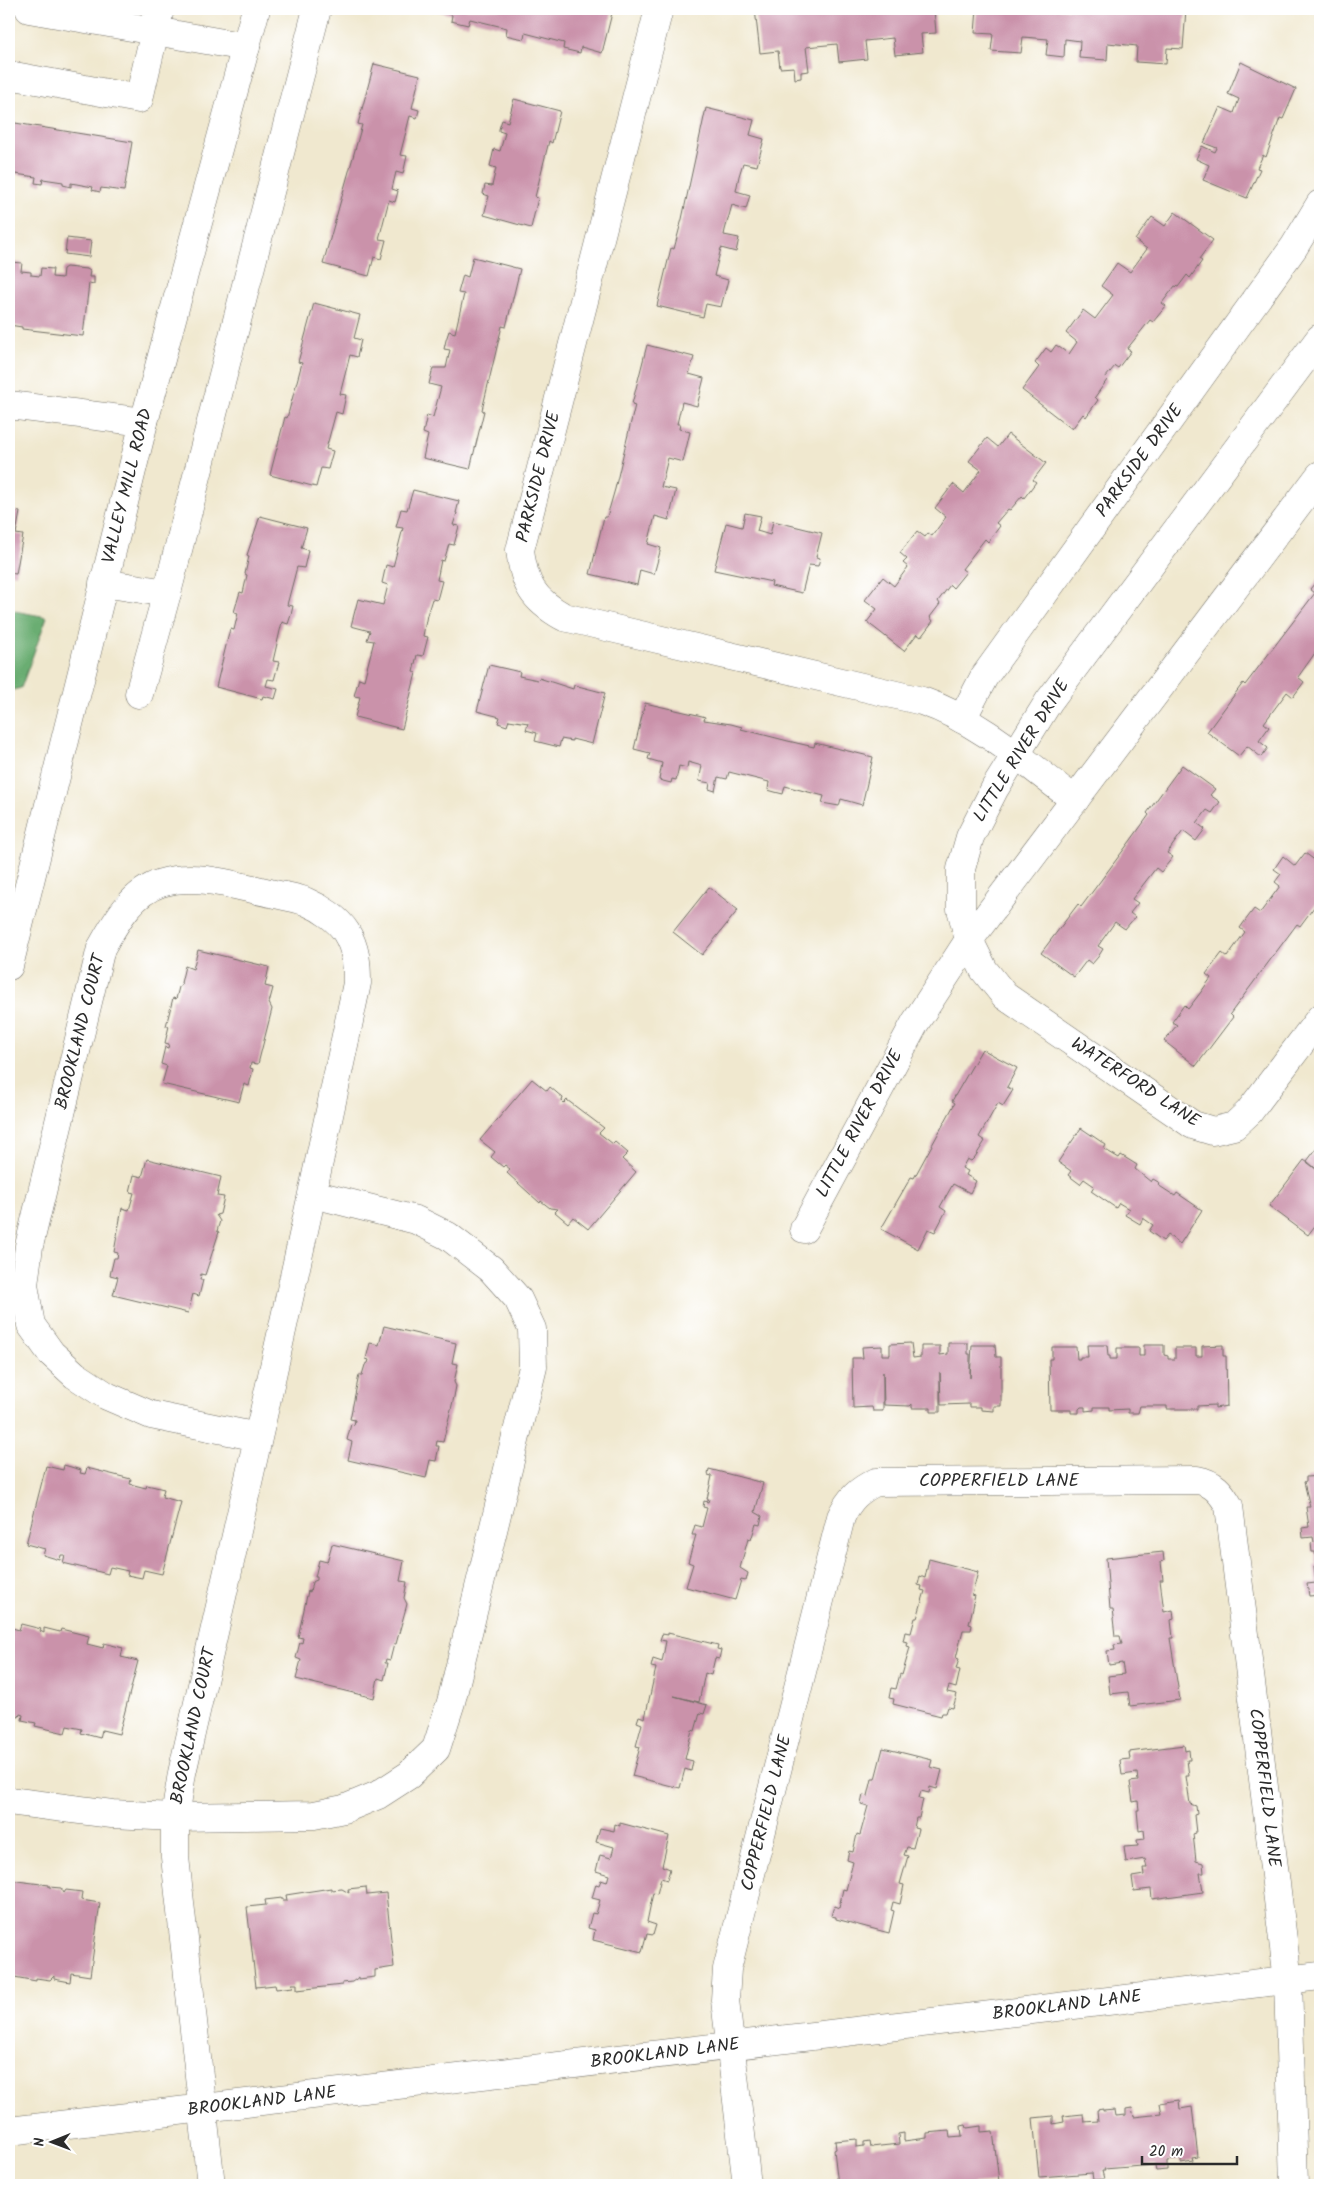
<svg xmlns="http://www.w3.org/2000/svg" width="1329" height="2194" font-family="Kalam,sans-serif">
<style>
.forest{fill:#6aad72;stroke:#4a6c4e}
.building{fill:#ca92aa}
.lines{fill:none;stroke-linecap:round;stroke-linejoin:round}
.minor-casing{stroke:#706d64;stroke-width:29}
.minor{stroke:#fff;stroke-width:28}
.labels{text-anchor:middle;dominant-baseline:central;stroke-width:4;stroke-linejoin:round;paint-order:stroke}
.street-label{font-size:18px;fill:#2b2b2b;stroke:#fff}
</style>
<rect width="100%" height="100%" fill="#fff"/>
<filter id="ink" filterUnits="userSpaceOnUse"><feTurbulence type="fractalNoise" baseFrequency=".02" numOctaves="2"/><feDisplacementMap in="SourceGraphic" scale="10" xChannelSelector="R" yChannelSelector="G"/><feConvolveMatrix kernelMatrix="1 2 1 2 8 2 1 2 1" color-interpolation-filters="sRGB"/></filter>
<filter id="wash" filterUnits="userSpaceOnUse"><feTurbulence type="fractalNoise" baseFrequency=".0096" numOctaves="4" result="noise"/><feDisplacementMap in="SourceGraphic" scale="20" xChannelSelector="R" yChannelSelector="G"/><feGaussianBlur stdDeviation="1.12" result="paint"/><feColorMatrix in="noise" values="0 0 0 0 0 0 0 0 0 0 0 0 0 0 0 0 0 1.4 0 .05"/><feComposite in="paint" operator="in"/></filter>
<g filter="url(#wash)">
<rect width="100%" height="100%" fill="#f0e8cf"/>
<polygon class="forest" points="9,610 47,617 21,688 9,691"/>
<g id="blocks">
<g class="building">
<polygon points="430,9 613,9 602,53 581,47 580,53 563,49 564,43 525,33 524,39 514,37 506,35 507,28 470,19 468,25 451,21 452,15"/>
<polygon points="755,9 934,9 936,33 921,34 923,52 895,55 893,38 865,41 867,59 839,62 837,44 806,47 809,71 801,72 801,78 795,79 794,67 780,68 778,51 760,53"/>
<polygon points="977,9 1186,9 1183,49 1167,48 1166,64 1136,62 1137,46 1108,43 1107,60 1079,58 1080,41 1065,39 1064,57 1046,55 1048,39 1023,37 1021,53 991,51 993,34 975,33"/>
<polygon points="1241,62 1296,89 1283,119 1280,118 1266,157 1263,155 1257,168 1260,169 1247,198 1203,180 1209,165 1196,159 1202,146 1215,152 1217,148 1204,143 1220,107 1234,113 1239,99 1228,94"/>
<polygon points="374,64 420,75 412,108 419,110 417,118 410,116 400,155 407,156 403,174 396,172 392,189 398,191 397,195 395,202 389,200 379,239 386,240 381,259 374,257 369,276 323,264 362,125 358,124"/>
<polygon points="514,99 560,111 552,143 549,141 535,197 538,198 531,228 484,215 489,196 483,194 485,185 492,186 496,168 490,166 494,149 500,151 505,133 499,131 499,129 502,120 508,122"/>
<polygon points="706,108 754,120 750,135 764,139 757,166 743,163 739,176 736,191 750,195 746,209 732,205 725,230 724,235 739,238 736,252 721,248 714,276 728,280 721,307 706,304 703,317 657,306 671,248 674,249 682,219"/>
<polygon points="9,122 132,142 124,191 101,188 100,192 92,190 93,187 71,183 71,187 63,185 63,182 43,179 42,184 35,183 36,177 15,174 14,179 9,178"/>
<polygon points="1175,212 1213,240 1199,259 1202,261 1190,278 1187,275 1178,287 1175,286 1162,303 1166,306 1153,322 1150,320 1127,349 1131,351 1118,368 1115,366 1105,378 1107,380 1095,397 1098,400 1086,417 1083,414 1072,429 1022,390 1039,367 1035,363 1046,348 1051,352 1056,345 1069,354 1077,342 1066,333 1083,310 1095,319 1113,295 1101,286 1117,263 1130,272 1147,249 1135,240 1152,217 1165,226"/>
<polygon points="67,238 91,241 89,257 65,254"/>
<polygon points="473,257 520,269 506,327 502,326 482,410 484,411 470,469 423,458 428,435 423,433 427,415 433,417 441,387 429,384 433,368 446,368 450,350 444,349 446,340 449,331 455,333 464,294 458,293 463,275 468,277"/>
<polygon points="11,262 22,263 21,271 31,272 31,275 40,276 41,268 53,269 52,277 62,278 63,269 66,267 87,269 90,271 89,277 94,277 94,284 89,283 83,336 22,329 22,327 9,325 9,269"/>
<polygon points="314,303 360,315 354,338 361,340 357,357 350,355 340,394 346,395 342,414 336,412 326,449 333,451 328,469 321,468 316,487 270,475 285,417 287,418 302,363 298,362"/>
<polygon points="647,345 694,357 689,374 704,378 697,406 682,402 677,424 680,424 679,429 690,432 683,462 668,458 661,487 676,490 669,520 655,516 648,544 661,548 654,574 640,570 637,585 590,574 604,517 607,517 615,489 635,405 632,404"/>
<polygon points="1008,434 1046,463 1033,480 1036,482 1024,498 1022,496 1010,510 1008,509 996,523 1000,526 988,542 985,539 962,569 966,572 953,588 950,585 938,601 940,604 930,617 933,621 921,637 917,634 904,651 867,622 877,609 865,600 883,577 894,586 908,567 903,563 907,559 900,553 917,531 925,537 928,533 932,536 946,517 935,508 953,484 964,493 981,470 969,461 987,438 998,447"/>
<polygon points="413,490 459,501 456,513 457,513 453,525 459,526 454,545 449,544 444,561 441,560 437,580 442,581 437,600 432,599 427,615 423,636 428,637 423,656 417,655 413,672 416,673 402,729 355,717 360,697 354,696 359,678 364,680 374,641 367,640 370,631 351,626 358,599 383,605 388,585 382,583 386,565 393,567 403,528 396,527 401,509 407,510"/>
<polygon points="9,510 20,512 16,534 23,535 16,574 9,573"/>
<polygon points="745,513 761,516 757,531 770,535 773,521 822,533 816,557 820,558 818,566 809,565 802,593 771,586 772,582 714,570 726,523 742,527"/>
<polygon points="260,516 307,528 301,548 308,550 307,555 304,568 297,567 287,605 293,606 291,615 288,624 282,622 273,661 279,662 274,680 268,679 266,686 278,689 275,699 263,696 262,699 216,687 230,629 234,630 238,613 234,612 240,592 243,593 247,575 245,574 249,556 247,555"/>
<polygon points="1320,577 1320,646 1298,677 1304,682 1293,697 1287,692 1264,723 1269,727 1259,741 1268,748 1261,757 1247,746 1239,756 1207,732 1243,683 1245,685 1315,593 1310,589"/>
<polygon points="489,665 520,672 519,676 538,680 539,678 573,689 574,685 605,693 592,744 572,739 572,741 561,739 559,747 535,741 537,733 526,730 528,723 509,720 507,726 498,723 500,717 477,711"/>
<polygon points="645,703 702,716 705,717 704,720 731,724 742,727 741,729 788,741 814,747 815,743 873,757 862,805 841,799 839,806 822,803 824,796 785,786 783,794 775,792 768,790 769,782 729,772 727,779 718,777 715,791 709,789 710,783 699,781 702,766 688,762 687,768 679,766 676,780 672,779 671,783 659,780 662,763 648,759 650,753 634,749"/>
<polygon points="1182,765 1215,789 1210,795 1220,802 1212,813 1207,810 1197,823 1205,829 1196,841 1183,831 1167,853 1173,857 1161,872 1156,868 1132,899 1138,903 1130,913 1135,917 1125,929 1115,922 1098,946 1103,949 1098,957 1092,964 1087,960 1074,977 1041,953 1078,904 1081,907 1131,840 1149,815 1147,813"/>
<polygon points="1305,853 1320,864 1320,899 1300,926 1297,924 1230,1014 1233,1017 1196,1066 1164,1041 1177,1025 1172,1022 1184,1005 1188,1009 1201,992 1211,978 1206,974 1222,953 1227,957 1245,932 1240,928 1245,921 1254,909 1260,913 1280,886 1275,882 1281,874 1274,869 1283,856 1295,866"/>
<polygon points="709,887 738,910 702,955 673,932"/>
<polygon points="198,950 269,967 265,986 273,988 269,1003 272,1009 258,1064 251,1063 250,1068 253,1069 249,1086 244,1084 239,1102 162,1084 167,1066 161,1064 165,1047 168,1048 169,1044 165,1043 169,1026 166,1026 173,998 176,999 179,987 183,984 181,983 185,966 193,969"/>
<polygon points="982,1049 1017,1068 1007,1087 1013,1090 1003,1106 998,1103 979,1137 985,1141 975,1157 971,1161 967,1159 962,1168 968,1171 966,1175 976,1181 970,1193 953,1184 940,1207 946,1211 935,1232 928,1229 918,1249 881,1229 911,1177 914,1178 955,1103 952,1101"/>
<polygon points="532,1079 547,1091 550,1087 563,1098 562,1101 564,1103 567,1100 604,1128 599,1133 613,1144 615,1142 628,1153 622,1159 636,1172 588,1229 573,1217 568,1223 555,1212 558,1209 550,1208 541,1201 540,1203 507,1173 510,1169 505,1165 503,1167 491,1157 495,1152 480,1140"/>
<polygon points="1081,1128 1106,1145 1104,1149 1119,1158 1121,1155 1137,1165 1135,1169 1151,1182 1153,1179 1160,1183 1158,1185 1175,1196 1177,1193 1202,1210 1180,1244 1168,1235 1163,1241 1149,1231 1153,1225 1143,1218 1140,1224 1125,1215 1129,1209 1119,1203 1116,1208 1091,1191 1094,1186 1084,1179 1080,1184 1068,1175 1071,1171 1058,1162"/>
<polygon points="1320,1144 1320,1226 1317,1223 1308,1235 1269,1206 1304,1160 1316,1169 1307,1161"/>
<polygon points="147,1159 221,1177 217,1196 224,1197 220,1214 216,1215 220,1221 217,1231 219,1232 205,1275 201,1274 200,1280 203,1280 199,1296 193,1294 188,1313 113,1295 118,1277 110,1275 114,1258 117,1258 118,1253 114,1252 122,1208 129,1210 134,1193 130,1192 134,1175 142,1177"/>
<polygon points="384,1326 456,1343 452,1363 458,1364 454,1382 456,1386 454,1397 443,1442 437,1441 436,1446 439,1446 436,1461 430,1460 426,1478 348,1460 352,1442 347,1440 351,1424 354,1425 355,1420 350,1419 359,1375 362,1375 365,1365 368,1363 369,1360 366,1359 370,1343 379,1345"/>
<polygon points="911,1343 913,1358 921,1357 921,1346 940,1346 940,1355 948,1354 948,1343 968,1343 968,1354 970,1354 970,1378 972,1345 995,1345 996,1357 1001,1357 1001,1406 994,1406 994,1411 981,1410 981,1407 970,1407 970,1404 941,1405 940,1372 940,1412 931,1412 931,1408 912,1408 912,1404 910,1406 884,1405 883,1372 883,1411 873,1411 872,1407 853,1408 852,1358 863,1358 862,1347 882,1346 882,1355 890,1355 890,1344"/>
<polygon points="1087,1345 1107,1345 1108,1356 1110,1356 1110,1359 1117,1359 1117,1348 1139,1348 1139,1356 1144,1356 1144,1345 1164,1345 1164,1355 1168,1356 1168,1359 1175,1359 1175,1348 1196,1348 1196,1356 1202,1356 1202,1346 1223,1345 1223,1356 1226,1356 1227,1406 1215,1408 1215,1405 1197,1406 1197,1409 1167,1409 1167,1406 1140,1406 1138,1413 1128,1413 1128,1409 1109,1410 1109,1407 1094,1407 1094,1410 1085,1411 1085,1407 1081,1407 1079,1409 1079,1413 1071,1413 1071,1410 1050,1410 1049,1359 1052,1359 1052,1347 1076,1347 1077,1359 1080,1359 1080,1357 1088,1357"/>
<polygon points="64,1465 81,1470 80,1473 85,1474 87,1468 131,1479 130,1484 146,1488 147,1485 164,1489 162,1497 181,1502 162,1574 144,1570 142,1578 127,1575 128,1571 110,1567 108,1574 63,1563 65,1555 61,1555 60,1560 43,1555 45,1549 26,1544 46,1466 63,1470"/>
<polygon points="709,1469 763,1483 755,1512 762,1516 760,1525 756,1524 751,1540 748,1539 740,1568 748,1573 746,1581 741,1580 735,1600 686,1587 693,1564 688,1562 696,1535 692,1535 695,1525 702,1527 707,1508 703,1507 704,1501 708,1502 709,1499 707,1499 712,1476 708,1475"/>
<polygon points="1320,1476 1320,1595 1309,1596 1307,1584 1316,1583 1314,1566 1317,1565 1315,1552 1312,1552 1311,1543 1314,1542 1313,1537 1303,1538 1302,1528 1309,1527 1306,1507 1310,1507 1304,1482 1306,1481 1306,1477"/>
<polygon points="332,1544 404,1561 400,1581 407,1582 404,1598 407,1604 396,1644 394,1644 390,1660 386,1659 385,1663 388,1663 384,1680 378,1678 374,1698 296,1679 301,1660 296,1658 300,1642 302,1643 303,1638 298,1637 308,1591 310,1592 312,1582 317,1580 317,1577 315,1577 319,1560 327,1562"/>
<polygon points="1163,1552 1164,1561 1161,1562 1163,1580 1160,1580 1164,1612 1173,1610 1174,1619 1171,1620 1173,1638 1170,1638 1180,1700 1130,1706 1128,1692 1110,1694 1108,1676 1124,1674 1122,1663 1109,1665 1107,1651 1115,1650 1114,1645 1122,1644 1120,1636 1115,1636 1113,1618 1114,1617 1113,1609 1110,1609 1106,1558"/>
<polygon points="929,1559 978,1572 972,1595 975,1596 973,1603 974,1603 969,1624 972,1625 971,1630 963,1630 956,1658 959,1659 956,1669 960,1670 956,1688 949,1686 947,1692 957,1694 953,1708 948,1707 946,1713 942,1713 941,1716 893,1704 894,1699 889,1698 891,1688 896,1689 900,1674 902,1675 909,1651 910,1647 907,1646 908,1642 903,1641 905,1632 911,1633 915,1618 917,1618 918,1615 925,1591 921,1590 922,1586 918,1585 920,1576 925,1578"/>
<polygon points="21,1624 41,1629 40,1631 44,1633 44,1628 60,1632 61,1629 89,1636 87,1644 103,1648 104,1643 123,1648 121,1657 138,1661 119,1734 102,1730 100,1738 81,1733 82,1729 67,1726 65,1733 35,1726 36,1723 22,1720 23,1715 20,1714 19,1717 9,1714 9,1627 19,1630"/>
<polygon points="668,1633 718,1645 717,1649 721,1650 719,1659 715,1658 711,1675 705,1673 699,1702 674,1696 707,1705 704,1714 700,1713 695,1731 692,1730 685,1759 693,1761 691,1771 685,1769 680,1788 632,1776 640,1747 636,1746 642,1724 637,1722 639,1716 645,1718 656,1668 651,1667 653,1659 662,1662 666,1641 660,1640 662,1634 668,1635"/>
<polygon points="1184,1745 1185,1751 1189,1750 1190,1760 1187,1760 1189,1776 1186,1776 1190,1804 1196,1806 1197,1814 1194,1815 1196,1833 1193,1834 1196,1861 1203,1863 1204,1873 1200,1873 1203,1892 1152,1899 1151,1889 1134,1891 1132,1877 1144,1875 1143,1868 1147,1868 1145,1859 1126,1862 1124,1847 1138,1846 1137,1840 1145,1839 1144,1830 1139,1831 1137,1810 1139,1810 1138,1801 1133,1802 1130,1782 1138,1781 1137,1773 1122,1775 1120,1760 1130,1759 1129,1752"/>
<polygon points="883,1748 932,1760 930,1767 942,1770 937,1789 930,1787 929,1793 921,1791 919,1798 923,1799 919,1818 916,1818 914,1828 918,1829 913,1848 907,1847 904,1855 908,1856 900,1884 904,1885 900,1904 893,1902 891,1910 894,1911 889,1933 836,1919 836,1917 831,1916 834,1906 839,1908 843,1889 846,1890 853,1862 847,1860 849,1851 853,1852 857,1834 860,1835 868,1806 861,1804 863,1795 868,1796 872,1779 875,1779"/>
<polygon points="620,1823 669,1836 662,1866 670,1869 667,1880 661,1878 657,1894 653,1893 647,1922 656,1925 653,1935 647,1934 642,1952 593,1940 595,1930 588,1928 592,1913 596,1914 600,1900 592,1898 596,1884 599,1885 601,1880 607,1882 609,1875 596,1871 600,1855 611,1858 614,1847 596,1842 600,1828 614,1831 615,1824 620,1826"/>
<polygon points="9,1880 49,1885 49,1887 61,1888 64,1893 66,1890 82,1892 81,1900 100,1903 90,1976 71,1973 70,1982 54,1979 54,1976 50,1980 36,1978 36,1981 9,1976"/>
<polygon points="366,1887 367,1895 386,1893 394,1967 375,1970 375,1977 359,1979 359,1977 352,1982 342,1983 342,1985 297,1990 297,1984 292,1984 293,1987 276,1989 275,1985 256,1987 247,1907 266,1905 265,1900 282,1898 282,1900 287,1900 286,1895 331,1888 331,1890 342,1889 349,1893 348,1889"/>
<polygon points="1179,2100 1180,2109 1192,2107 1198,2157 1192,2158 1193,2161 1181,2163 1181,2159 1167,2161 1167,2170 1156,2171 1155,2165 1104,2169 1105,2171 1102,2171 1104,2179 1093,2180 1092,2173 1039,2177 1033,2118 1053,2116 1053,2124 1064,2122 1063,2116 1083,2114 1084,2122 1098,2121 1097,2110 1103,2109 1103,2111 1115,2110 1116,2116 1126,2115 1126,2109 1132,2108 1134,2117 1162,2114 1160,2103"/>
<polygon points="966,2125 967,2128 981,2126 981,2132 993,2131 999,2182 968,2185 838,2185 834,2150 836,2149 835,2141 857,2139 857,2147 864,2146 864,2142 870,2141 871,2147 899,2144 898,2134 904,2133 904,2141 927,2138 927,2133 949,2131 950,2138 962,2137 961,2126"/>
</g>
</g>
</g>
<g filter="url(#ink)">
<use href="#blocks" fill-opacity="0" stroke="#706d64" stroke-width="1"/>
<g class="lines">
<defs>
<g id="minor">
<polyline points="29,9 246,47"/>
<path d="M659,9L520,550C524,584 533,600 564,617L922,701C980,721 1026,763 1075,800"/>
<polyline points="9,75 139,99 160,9"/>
<polyline points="1320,338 1049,701 995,788 970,837 961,869 961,909 969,940 984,970 1005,996 1193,1125 1213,1131 1234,1126 1249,1112 1320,1018"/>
<polyline points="9,405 144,422"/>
<polyline points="103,583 167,593"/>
<polyline points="139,694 167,593 317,9"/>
<polyline points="962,719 984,677 1294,247 1320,204"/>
<polyline points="9,966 144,422 256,9"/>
<polyline points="804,1229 915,1023 969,940 1320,475"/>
<polyline points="9,1801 112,1814 175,1817 314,1815 344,1809 378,1795 409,1775 436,1749 451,1702 533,1367 532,1329 518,1299 491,1269 448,1236 416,1220 313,1194"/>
<polyline points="9,2131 1320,1976"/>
<path d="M211,2185L175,1857V1817L182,1773C242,1510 302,1247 357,983C357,964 356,948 346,932C338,919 321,908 307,902C296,897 282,896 270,893C236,886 196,872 161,883C131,893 116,922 101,948L29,1246L24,1285L31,1325L51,1353L75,1375L107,1396L151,1415L258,1437"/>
<path d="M747,2185L725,2000L727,1969L841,1517C849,1499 859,1490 876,1482L1197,1480C1214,1483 1221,1492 1229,1506L1288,1980L1294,2185"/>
</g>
</defs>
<use href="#minor" class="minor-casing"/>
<use href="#minor" class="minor"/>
</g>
</g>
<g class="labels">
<g class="street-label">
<text transform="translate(1140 461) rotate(-54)">PARKSIDE DRIVE</text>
<text transform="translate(539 477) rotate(-76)">PARKSIDE DRIVE</text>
<text transform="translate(128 486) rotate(-76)">VALLEY MILL ROAD</text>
<text transform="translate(1022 751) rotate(-58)">LITTLE RIVER DRIVE</text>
<text transform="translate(81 1032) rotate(-76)">BROOKLAND COURT</text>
<text transform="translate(1135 1083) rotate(33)">WATERFORD LANE</text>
<text transform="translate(860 1124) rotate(-62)">LITTLE RIVER DRIVE</text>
<text x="999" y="1481">COPPERFIELD LANE</text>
<text transform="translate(194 1726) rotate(-78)">BROOKLAND COURT</text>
<text transform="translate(1264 1788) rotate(83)">COPPERFIELD LANE</text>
<text transform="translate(767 1813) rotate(-76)">COPPERFIELD LANE</text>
<text transform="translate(1067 2006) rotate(-7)">BROOKLAND LANE</text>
<text transform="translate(665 2054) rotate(-7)">BROOKLAND LANE</text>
<text transform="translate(262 2102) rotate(-7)">BROOKLAND LANE</text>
</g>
</g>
<rect width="1329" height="2194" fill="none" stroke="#fff" stroke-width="30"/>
<g transform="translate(52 2142) rotate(269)" stroke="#ffffff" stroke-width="4" paint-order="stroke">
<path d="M0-4L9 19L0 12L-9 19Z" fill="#2b2b2b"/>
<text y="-8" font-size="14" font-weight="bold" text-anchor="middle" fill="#2b2b2b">N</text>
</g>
<path d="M1142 2156v8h95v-8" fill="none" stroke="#2b2b2b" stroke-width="2.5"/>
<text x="1149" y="2156" font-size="15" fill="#2b2b2b" stroke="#ffffff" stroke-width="4" paint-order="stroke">20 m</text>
</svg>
